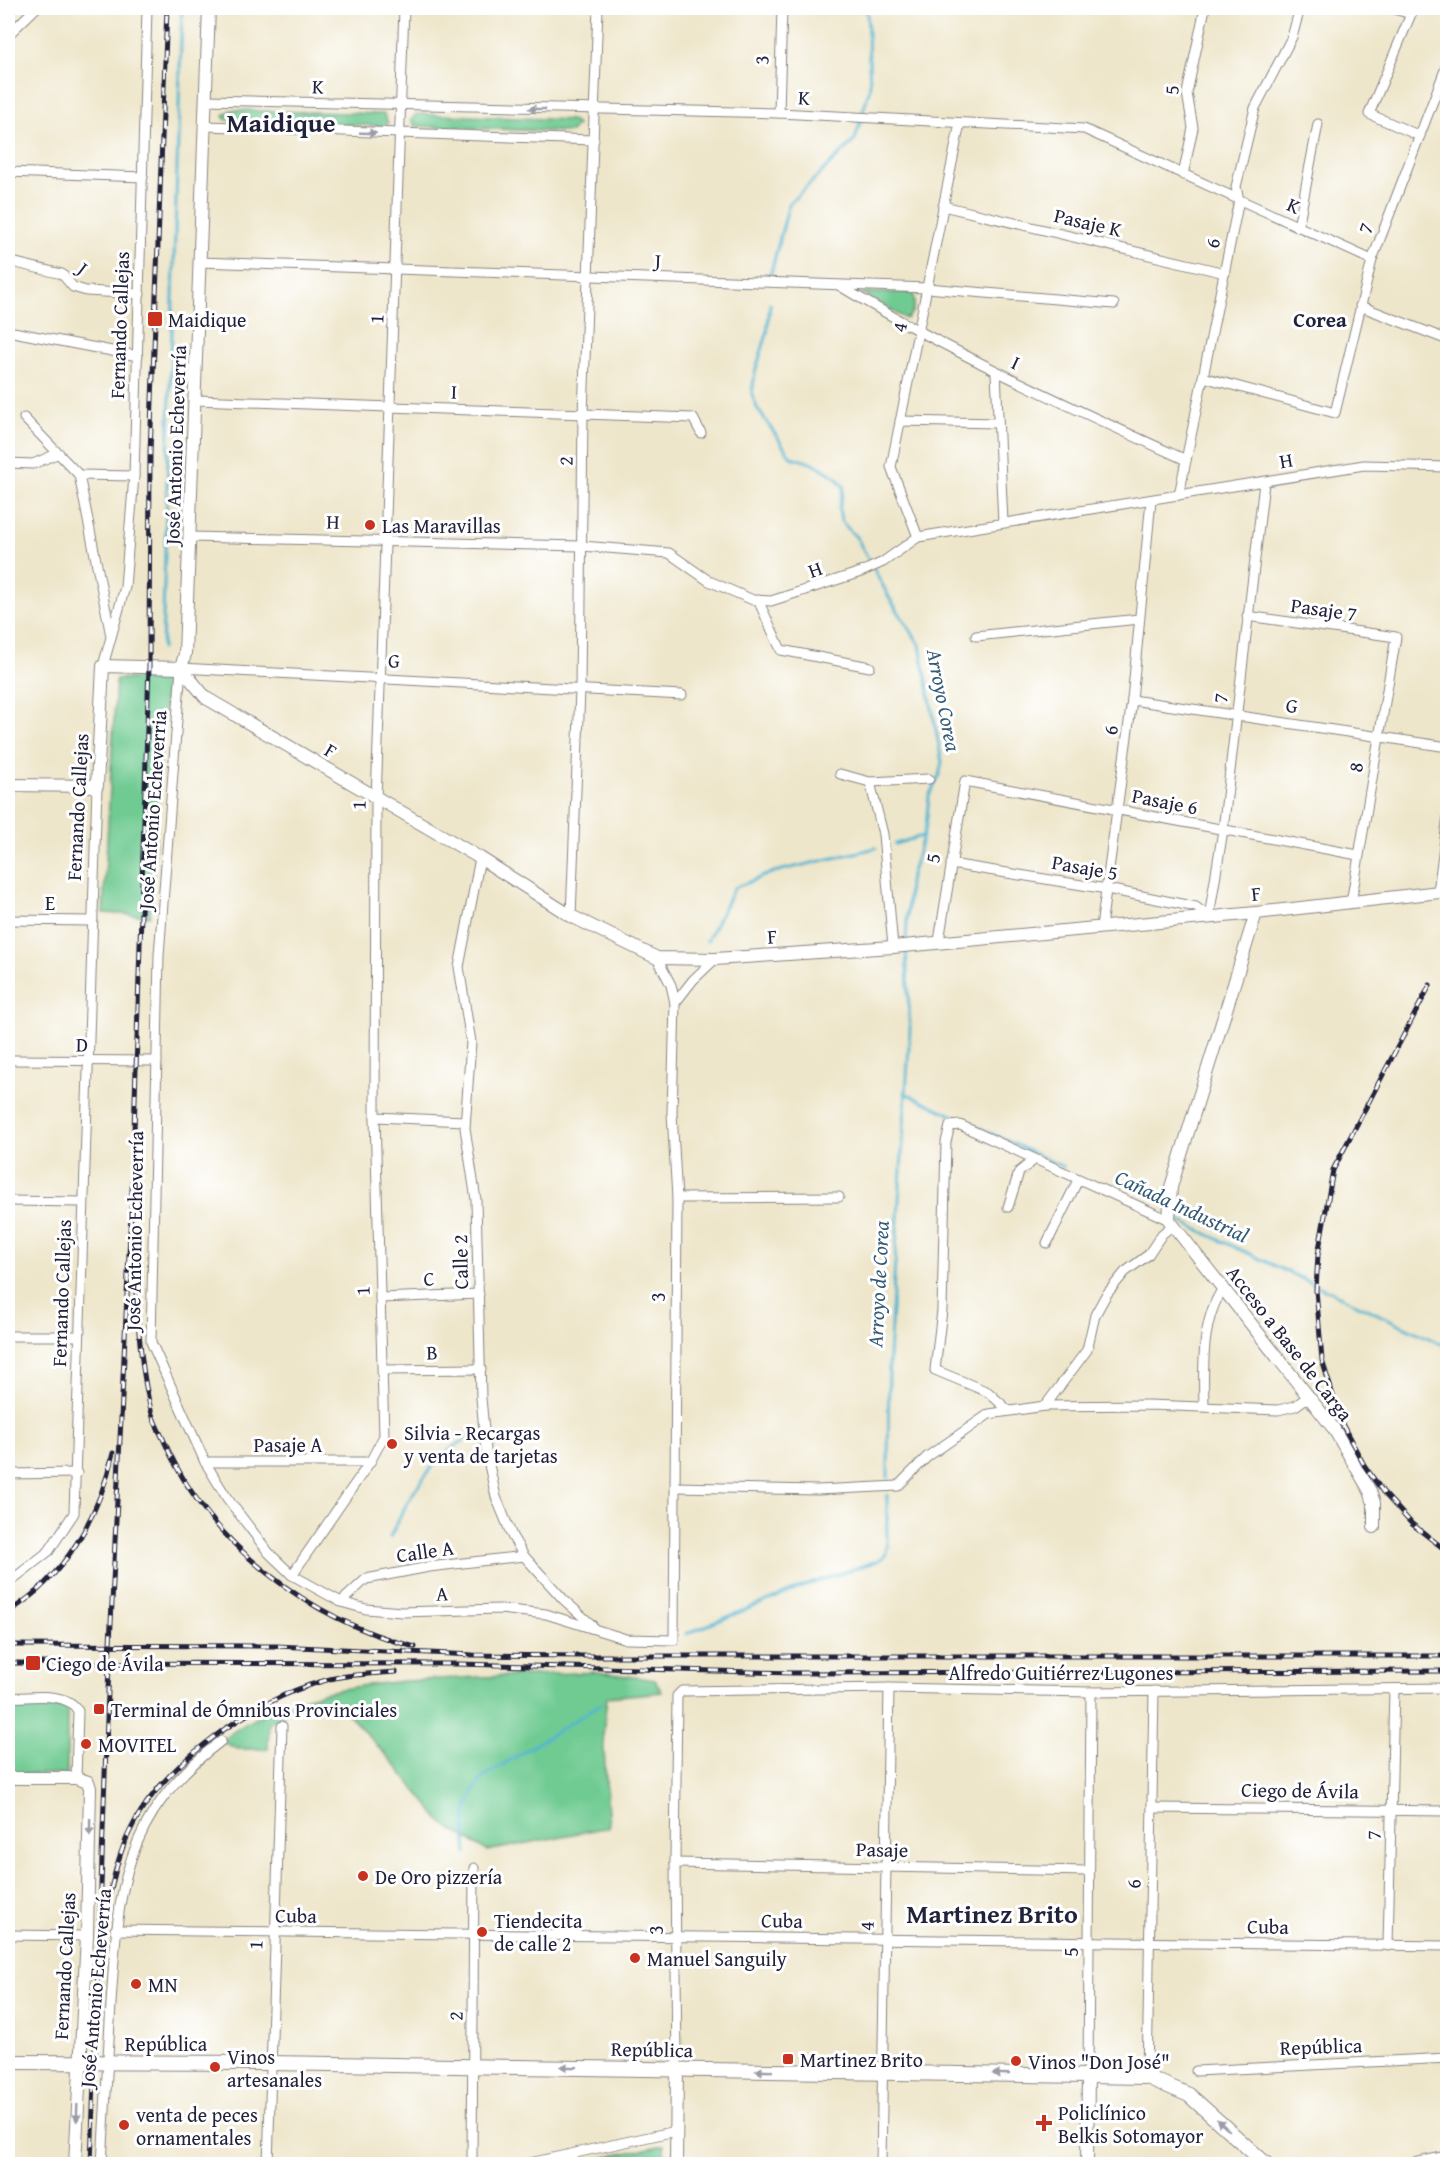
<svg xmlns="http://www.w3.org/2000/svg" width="1455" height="2172" font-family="'Gentium Book Plus',serif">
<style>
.green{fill:#70cb92;stroke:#497666;stroke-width:1.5}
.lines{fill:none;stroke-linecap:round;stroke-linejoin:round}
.stream{stroke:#52b4d0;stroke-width:3}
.street-casing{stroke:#888482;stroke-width:11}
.secondary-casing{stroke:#888482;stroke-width:14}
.primary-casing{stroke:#888482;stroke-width:16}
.street{stroke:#fff;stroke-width:9}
.secondary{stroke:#fff;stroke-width:12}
.primary{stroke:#fff;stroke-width:14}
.rail-casing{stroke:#22223b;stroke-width:5}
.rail{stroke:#fff;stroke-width:3;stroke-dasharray:9;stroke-linecap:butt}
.oneway{fill:#9c9ca7}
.poi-dot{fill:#c8321e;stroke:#fff;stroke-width:2}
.labels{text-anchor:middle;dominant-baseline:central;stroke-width:6;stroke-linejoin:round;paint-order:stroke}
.street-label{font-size:20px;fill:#22223b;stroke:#fff}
.poi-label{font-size:20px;fill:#22223b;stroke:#fff;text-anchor:start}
.neighbourhood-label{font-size:21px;font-weight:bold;fill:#22223b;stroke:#fff}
.water-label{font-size:21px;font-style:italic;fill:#355c77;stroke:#fff}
.district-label{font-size:26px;font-weight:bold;fill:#22223b;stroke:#fff}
</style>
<rect width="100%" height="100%" fill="#fff"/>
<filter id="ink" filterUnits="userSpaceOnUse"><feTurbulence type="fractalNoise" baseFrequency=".0167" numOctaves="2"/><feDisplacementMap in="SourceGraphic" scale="12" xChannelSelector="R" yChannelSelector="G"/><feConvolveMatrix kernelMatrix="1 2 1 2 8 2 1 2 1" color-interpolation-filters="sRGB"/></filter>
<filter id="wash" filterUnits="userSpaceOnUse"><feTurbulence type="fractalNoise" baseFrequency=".008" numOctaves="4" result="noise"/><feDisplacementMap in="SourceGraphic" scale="24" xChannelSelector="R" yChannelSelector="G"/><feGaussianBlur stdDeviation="1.35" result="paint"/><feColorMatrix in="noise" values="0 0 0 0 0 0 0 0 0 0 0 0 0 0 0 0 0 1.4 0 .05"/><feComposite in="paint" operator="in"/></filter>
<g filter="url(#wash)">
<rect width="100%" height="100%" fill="#eee6ca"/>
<g class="green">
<polygon points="231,110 384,114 388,123 384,126 226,120 223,116"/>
<polygon points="416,114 572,120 577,125 571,132 415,126 411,120"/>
<path d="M912,292C917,299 914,314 906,319L861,293Z"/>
<polygon points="166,678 150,916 103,913 116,679"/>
<path d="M598,1672L655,1680L662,1692L607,1697L603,1735L609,1827L487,1851L442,1823L397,1767L345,1711L297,1706L269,1723L268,1749H238L221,1741C288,1686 377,1682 460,1678C506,1676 552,1674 598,1672Z"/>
<rect x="8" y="1707" width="59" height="67"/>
<polygon points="664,2145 664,2164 573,2164"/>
</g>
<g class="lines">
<g class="stream">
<polyline points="770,276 789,204 855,140 870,87 867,8"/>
<polyline points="770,304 767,334 755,372 752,394 757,408 791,457 813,463 836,477 844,487 839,509 841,521 857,538 890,599 920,645 942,762 939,776 929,796 926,826 909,882 906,941"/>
<polyline points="162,649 182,8"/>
<polyline points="895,844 922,836"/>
<polyline points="707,941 734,888 774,872 876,848"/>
<polyline points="905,1093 1063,1167"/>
<polyline points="1175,1219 1448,1347"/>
<polyline points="888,1478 889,1356 910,1030 906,948"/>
<path d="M390,1537C408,1498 432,1455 472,1436"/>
<polyline points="686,1634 804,1586 877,1561 885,1556 887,1548 887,1495"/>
<path d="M467,1853C463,1825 465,1795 486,1775L601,1704"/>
</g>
</g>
</g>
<g filter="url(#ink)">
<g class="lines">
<defs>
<g id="street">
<polyline points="1391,8 1411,14 1369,114 1420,136"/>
<polyline points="8,35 36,8"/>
<polyline points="205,100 779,113 1084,129 1372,260"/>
<polyline points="779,113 782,8"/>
<polyline points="205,126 594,140"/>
<polyline points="8,172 143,177"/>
<polyline points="1183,175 1193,128 1187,93 1205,8"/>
<polyline points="943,206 1225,273"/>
<polyline points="1298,227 1318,124"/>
<polyline points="8,261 62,274 73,287 86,291 140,294"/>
<polyline points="200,262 927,288 1114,304"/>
<path d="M840,286C951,353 1068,406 1186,460"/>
<polyline points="1360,306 1448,340"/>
<polyline points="8,331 138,356"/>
<polyline points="996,373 1003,522"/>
<polyline points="1203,377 1335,413 1372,260 1448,62"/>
<polyline points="196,400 693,418 701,433"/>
<polyline points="24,418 79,475 111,636"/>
<polyline points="900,421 998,423"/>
<polyline points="8,463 33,464 59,453"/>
<polyline points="79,475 134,476"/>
<polyline points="1179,495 1239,200 1236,187 1255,108 1292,37 1300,8"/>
<polyline points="191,537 582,546 669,553 709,581 753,600 771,601 861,572 883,562 918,537 1364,465 1448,467"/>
<polyline points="918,537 891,467 960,123"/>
<polyline points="758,600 781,650 870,667"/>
<polyline points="1247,616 1396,637 1351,903"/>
<polyline points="976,636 1139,619"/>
<polyline points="103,666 125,587 134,476 147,8"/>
<polyline points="1132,700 1448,747"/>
<polyline points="840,774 870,782 929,779"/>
<polyline points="870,782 883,834 893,947"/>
<polyline points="480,858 459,967 471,1042 465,1128 476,1200 481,1398 486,1451 496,1497 512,1536 524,1556 564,1600 592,1625"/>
<polyline points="951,864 1107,889 1196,907 1209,917"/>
<polyline points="1438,892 1448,815"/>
<polyline points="571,916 580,690 583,414 598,8"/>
<polyline points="1209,917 1223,830 1264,483"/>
<polyline points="8,920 92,921"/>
<polyline points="1101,927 1132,700 1151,500"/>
<polyline points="939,941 965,781 1358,855"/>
<polyline points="657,958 671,985 675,1003 672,1113 677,1198 674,1640 626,1639 546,1614 500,1609 402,1612 366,1609 341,1602 292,1575 269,1553 227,1498 205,1462 151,1342 159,955 181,668 682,695"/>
<polyline points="675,1003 693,980 715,959"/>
<polyline points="8,1060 157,1061"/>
<polyline points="375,1117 465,1121"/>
<polyline points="677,1198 839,1197"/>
<polyline points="8,1201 83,1202"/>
<polyline points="1008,1207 1019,1172 1034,1160"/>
<polyline points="1047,1243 1078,1180"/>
<polyline points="380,1298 479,1294"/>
<polyline points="8,1336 79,1336"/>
<polyline points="383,1370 481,1369"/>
<polyline points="1045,1406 1087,1350 1095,1315 1106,1295 1125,1272 1148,1255 1162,1234 1172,1226"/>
<path d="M1204,1406C1203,1368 1201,1319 1224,1287"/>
<polyline points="1009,1411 988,1392 935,1370 942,1310 946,1142 950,1126 960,1125 1169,1220"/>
<polyline points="205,1462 370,1462"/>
<polyline points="8,1474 77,1473"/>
<polyline points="676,1487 818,1490 898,1486 927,1457 989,1414 1045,1406 1149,1405 1278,1410 1295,1406 1309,1396"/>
<polyline points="292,1575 370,1462 384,1436 375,1117 376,800 404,8"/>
<polyline points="8,1583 49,1551 74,1513 97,786"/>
<polyline points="341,1602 366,1579 429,1567 524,1556"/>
<path d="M8,1698C28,1698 67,1690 78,1711L76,1778"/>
<polyline points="1153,1808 1448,1811"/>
<polyline points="675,1863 1089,1871"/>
<polyline points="115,1930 1448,1946"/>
<polyline points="8,1935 87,1936"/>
<polyline points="1388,1946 1394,1689"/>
<polyline points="677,2069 675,1863 677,1696 682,1691 889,1688 1091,1692 1448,1688"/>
<polyline points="1196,2071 1448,2058"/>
<polyline points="1088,2075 1091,1692"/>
<polyline points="1147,2077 1154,1691"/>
<path d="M102,2164C105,2111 108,2058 111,2004C118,1890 122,1816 221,1741"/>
<polyline points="268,2164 282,1726"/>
<polyline points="472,2164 474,1868"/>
<polyline points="525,2164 676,2131"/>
<polyline points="881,2164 889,1688"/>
</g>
<g id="secondary">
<polyline points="181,668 206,698 480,858 571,916 657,958 715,959 893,947 1256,913 1448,891"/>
<polyline points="181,668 185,654 209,8"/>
<polyline points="8,785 97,786 103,666 181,668"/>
<polyline points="1256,913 1171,1187 1169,1220 1334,1429 1370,1491 1374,1503 1374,1527"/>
<polyline points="8,1778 76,1778 88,1782 90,1788 87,1936 75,2164"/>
<polyline points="676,2164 677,2069"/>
<polyline points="1087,2164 1088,2075"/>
<polyline points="1416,2164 1448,2157"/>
</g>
<polyline id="primary" points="8,2062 269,2063 1147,2077 1189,2095 1266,2164"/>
</defs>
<use href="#street" class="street-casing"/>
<use href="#secondary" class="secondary-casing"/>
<use href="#primary" class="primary-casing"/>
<use href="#street" class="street"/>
<use href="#secondary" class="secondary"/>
<use href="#primary" class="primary"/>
<defs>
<g id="rail">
<polyline points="1430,985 1333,1170 1318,1255 1316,1290 1322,1360 1342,1424 1364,1465 1383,1492 1412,1524 1448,1552"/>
<path d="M135,1274C138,1321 140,1368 152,1414C155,1424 161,1434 165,1443C209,1544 309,1620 415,1647"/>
<path d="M8,1612C65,1578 99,1516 113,1453"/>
<polyline points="8,1645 276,1646 473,1655 584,1656 1448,1656"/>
<polyline points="8,1663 458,1664 793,1673 1448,1671"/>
<path d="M107,1906C113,1881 118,1855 130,1831C161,1765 253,1700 323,1681C346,1674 372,1674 396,1672"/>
<polyline points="91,2164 109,1664 132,1193 149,666 150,453 167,8"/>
</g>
</defs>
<use href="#rail" class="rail-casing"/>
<use href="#rail" class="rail"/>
</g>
<defs><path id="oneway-solid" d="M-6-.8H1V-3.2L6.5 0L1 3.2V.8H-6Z" transform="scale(1.5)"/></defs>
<g class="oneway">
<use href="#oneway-solid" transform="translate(537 109) rotate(-179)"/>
<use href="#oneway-solid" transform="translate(368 133) rotate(2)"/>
<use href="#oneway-solid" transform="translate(90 1827) rotate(91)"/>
<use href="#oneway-solid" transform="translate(569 2067) rotate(-179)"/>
<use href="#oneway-solid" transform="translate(764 2071) rotate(-179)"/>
<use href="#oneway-solid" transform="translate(1001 2074) rotate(-179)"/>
<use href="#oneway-solid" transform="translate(77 2113) rotate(92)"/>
<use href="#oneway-solid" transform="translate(1223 2125) rotate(-138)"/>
</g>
</g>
<g class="poi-dot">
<rect x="147" y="311" width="16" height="16" rx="3"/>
<circle cx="370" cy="525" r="6"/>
<circle cx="392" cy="1444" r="6"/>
<rect x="25" y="1655" width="16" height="16" rx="3"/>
<rect x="93" y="1703" width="12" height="12" rx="3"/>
<circle cx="86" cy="1744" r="6"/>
<circle cx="363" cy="1876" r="6"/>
<circle cx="482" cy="1932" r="6"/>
<circle cx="635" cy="1958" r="6"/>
<circle cx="136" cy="1984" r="6"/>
<rect x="782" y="2053" width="12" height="12" rx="3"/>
<circle cx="1016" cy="2061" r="6"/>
<circle cx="215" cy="2067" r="6"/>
<path d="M1041 2114h6v6h6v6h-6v6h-6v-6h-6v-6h6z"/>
<circle cx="124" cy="2125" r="6"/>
</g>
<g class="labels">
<g class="street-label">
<text transform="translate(761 60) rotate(-88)">3</text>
<text transform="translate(318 86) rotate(2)">K</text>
<text transform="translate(1171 90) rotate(-88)">5</text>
<text transform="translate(804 97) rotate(3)">K</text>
<text transform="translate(1294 205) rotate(24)">K</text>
<text transform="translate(1088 222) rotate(13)">Pasaje K</text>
<text transform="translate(1365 228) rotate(-69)">7</text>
<text transform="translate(1212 243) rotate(-78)">6</text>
<text transform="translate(658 260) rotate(2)">J</text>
<text transform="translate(83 268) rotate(37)">J</text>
<text transform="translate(376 319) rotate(-88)">1</text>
<text transform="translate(119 325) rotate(-88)">Fernando Callejas</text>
<text transform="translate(899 327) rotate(-78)">4</text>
<text transform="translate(1016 362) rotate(25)">I</text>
<text transform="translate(454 391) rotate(2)">I</text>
<text transform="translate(175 445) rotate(-88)">José Antonio Echeverría</text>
<text transform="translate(1286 460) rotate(-10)">H</text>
<text transform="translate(565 461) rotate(-89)">2</text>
<text transform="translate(333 521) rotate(1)">H</text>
<text transform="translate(815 569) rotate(-20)">H</text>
<text transform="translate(1324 609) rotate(8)">Pasaje 7</text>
<text transform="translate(394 660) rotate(3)">G</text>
<text transform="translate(1220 698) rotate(-83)">7</text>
<text transform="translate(1292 705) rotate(9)">G</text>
<text transform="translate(1110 730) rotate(-83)">6</text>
<text transform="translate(331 750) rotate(31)">F</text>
<text transform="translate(1355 767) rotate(-81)">8</text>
<text transform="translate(1165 801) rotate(11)">Pasaje 6</text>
<text transform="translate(358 805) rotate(-89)">1</text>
<text transform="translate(77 807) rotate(-87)">Fernando Callejas</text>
<text transform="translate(152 810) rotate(-86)">José Antonio Echeverria</text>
<text transform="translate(932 858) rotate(-81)">5</text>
<text transform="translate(1085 867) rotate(10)">Pasaje 5</text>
<text transform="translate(1256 893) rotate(-6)">F</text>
<text x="50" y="902">E</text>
<text transform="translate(772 936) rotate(-4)">F</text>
<text transform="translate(82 1044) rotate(1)">D</text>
<text transform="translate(134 1231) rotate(-89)">José Antonio Echeverría</text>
<text transform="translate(460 1262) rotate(-91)">Calle 2</text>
<text transform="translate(429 1278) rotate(-2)">C</text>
<text transform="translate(362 1291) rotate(-92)">1</text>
<text transform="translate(61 1293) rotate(-88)">Fernando Callejas</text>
<text transform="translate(657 1297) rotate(-90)">3</text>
<text transform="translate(1290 1343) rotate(52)">Acceso a Base de Carga</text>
<text transform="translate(432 1352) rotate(-1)">B</text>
<text x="288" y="1444">Pasaje A</text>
<text transform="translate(425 1551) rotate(-8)">Calle A</text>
<text transform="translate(442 1593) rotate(-2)">A</text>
<text x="1061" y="1672">Alfredo Guitiérrez Lugones</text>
<text transform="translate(1300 1790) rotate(1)">Ciego de Ávila</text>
<text transform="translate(1373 1835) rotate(-89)">7</text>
<text transform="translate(882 1849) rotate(1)">Pasaje</text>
<text transform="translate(1133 1884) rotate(-88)">6</text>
<text transform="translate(296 1915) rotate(1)">Cuba</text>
<text transform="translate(782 1920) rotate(1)">Cuba</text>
<text transform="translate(866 1926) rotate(-89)">4</text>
<text transform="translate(1268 1926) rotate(1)">Cuba</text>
<text transform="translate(655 1930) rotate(-90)">3</text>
<text transform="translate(255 1945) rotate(-88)">1</text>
<text transform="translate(1070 1952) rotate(-90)">5</text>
<text transform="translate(64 1966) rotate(-87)">Fernando Callejas</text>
<text transform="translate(95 1988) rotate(-85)">José Antonio Echeverría</text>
<text transform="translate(455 2016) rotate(-89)">2</text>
<text x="166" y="2043">República</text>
<text transform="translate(1321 2046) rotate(-2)">República</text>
<text transform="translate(652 2049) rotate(1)">República</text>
</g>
<g class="poi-label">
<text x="168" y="319">Maidique</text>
<text x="382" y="525">Las Maravillas</text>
<text x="404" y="1432">Silvia - Recargas<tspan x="404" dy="23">y venta de tarjetas</tspan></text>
<text x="46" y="1663">Ciego de Ávila</text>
<text x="111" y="1709">Terminal de Ómnibus Provinciales</text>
<text x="98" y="1744">MOVITEL</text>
<text x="375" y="1876">De Oro pizzería</text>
<text x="494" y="1920">Tiendecita<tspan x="494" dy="23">de calle 2</tspan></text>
<text x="647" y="1958">Manuel Sanguily</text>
<text x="148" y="1984">MN</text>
<text x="227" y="2056">Vinos<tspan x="227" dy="23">artesanales</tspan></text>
<text x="800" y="2059">Martinez Brito</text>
<text x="1028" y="2061">Vinos "Don José"</text>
<text x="1058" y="2112">Policlínico<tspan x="1058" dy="23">Belkis Sotomayor</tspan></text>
<text x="136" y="2114">venta de peces<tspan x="136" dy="23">ornamentales</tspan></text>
</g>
<g class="neighbourhood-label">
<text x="1320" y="319">Corea</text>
</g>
<g class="water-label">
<text transform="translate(944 700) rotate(79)">Arroyo Corea</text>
<text transform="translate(1182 1206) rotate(25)">Cañada Industrial</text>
<text transform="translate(878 1284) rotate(-87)">Arroyo de Corea</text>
</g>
<g class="district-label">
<text x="281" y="122">Maidique</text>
<text x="992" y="1913">Martinez Brito</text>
</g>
</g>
<rect width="1455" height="2172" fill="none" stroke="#fff" stroke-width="30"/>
</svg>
